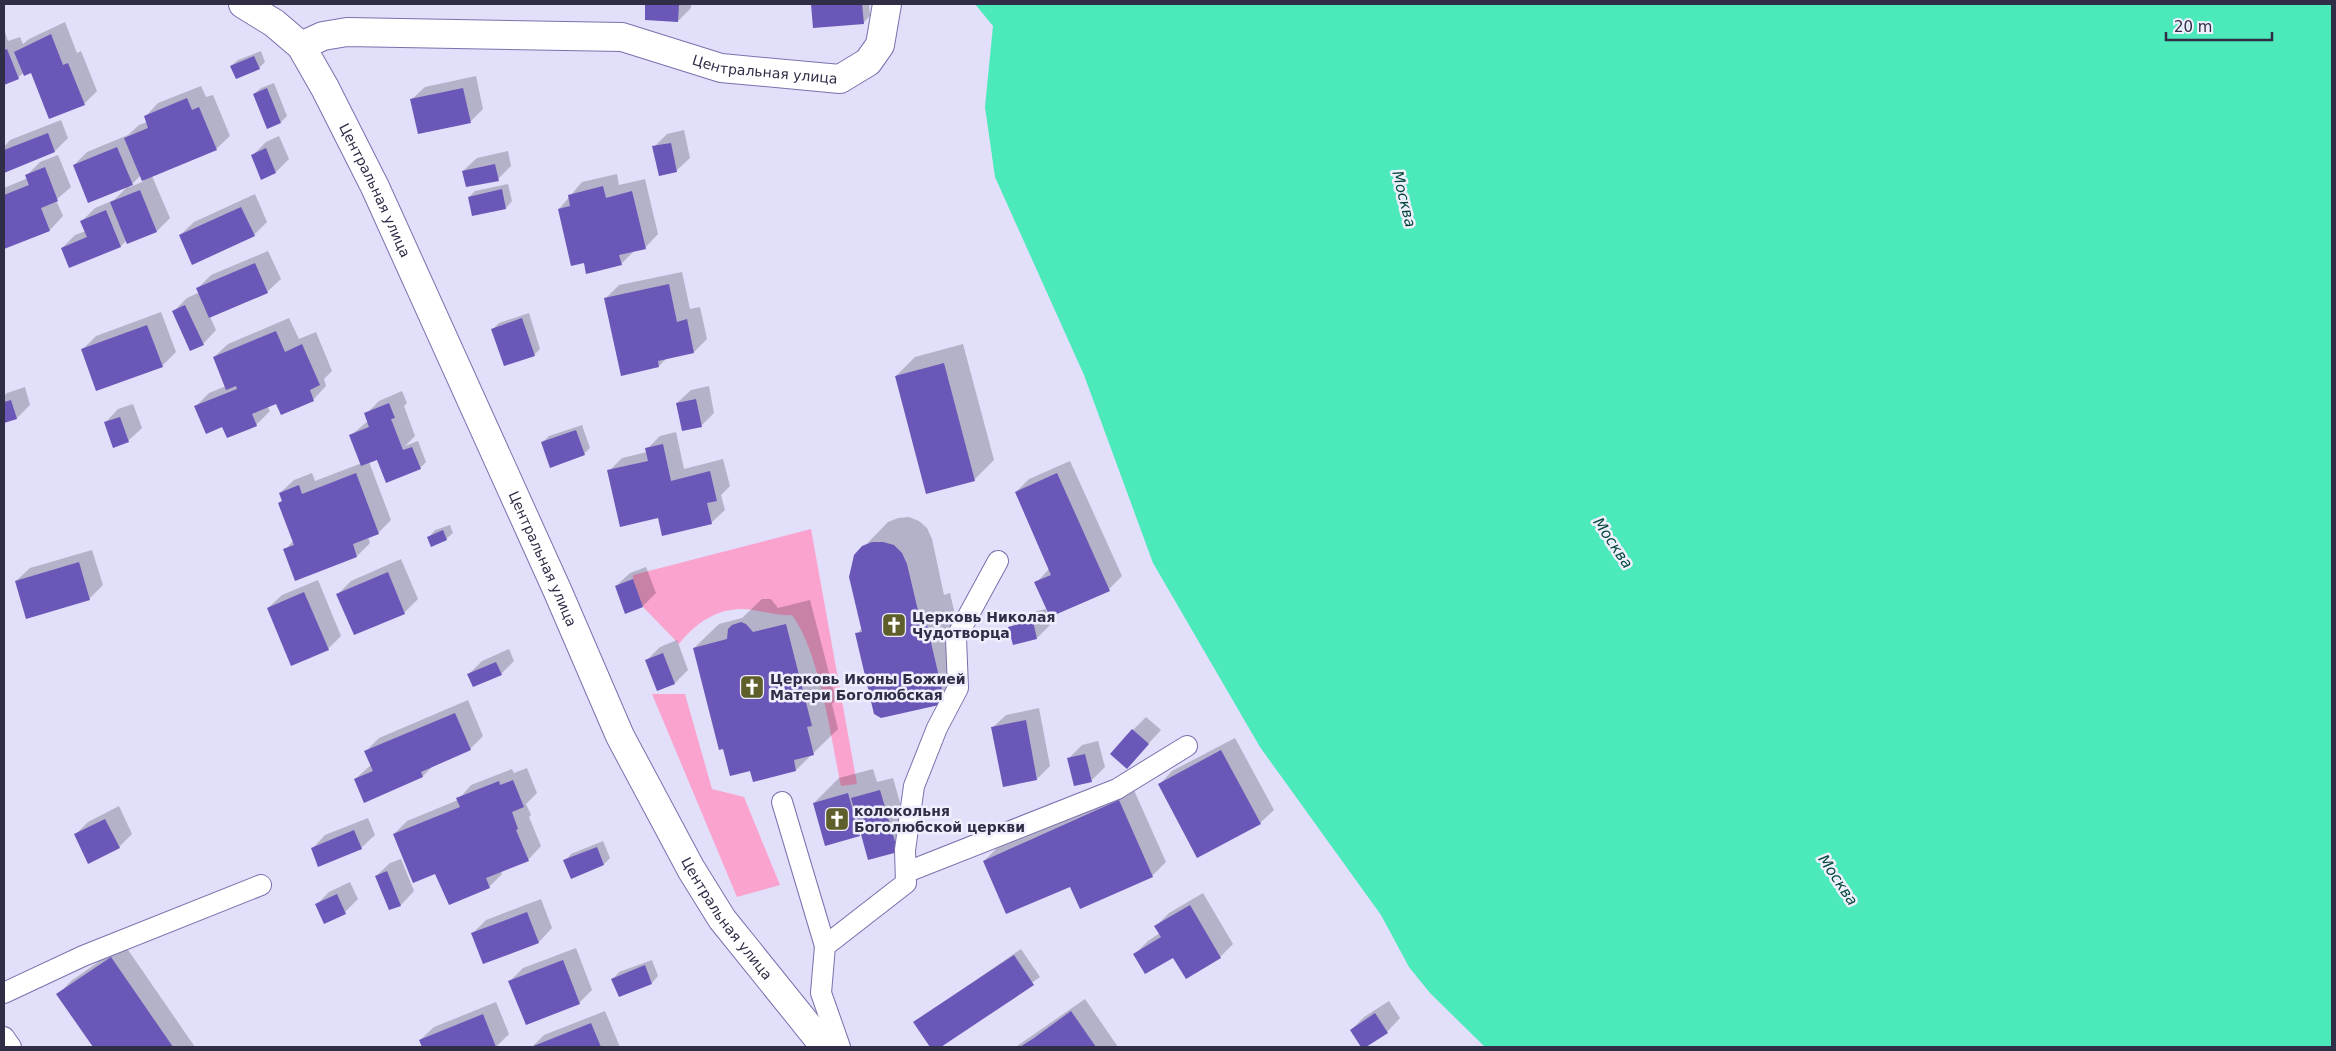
<svg xmlns="http://www.w3.org/2000/svg" width="2336" height="1051" font-family="'DejaVu Sans',sans-serif">
<style>
.green{fill:#fba3cf}
.water{fill:#4ce9ba}
.shadow{fill:#0003;fill-rule:evenodd}
.building{fill:#6a57b8}
.lines{fill:none;stroke-linecap:round;stroke-linejoin:round}
.lane-casing{stroke:#7971ae;stroke-width:22}
.street-casing{stroke:#7971ae;stroke-width:30}
.lane{stroke:#fff;stroke-width:20}
.street{stroke:#fff;stroke-width:28}
.labels{text-anchor:middle;dominant-baseline:central;stroke-width:5;stroke-linejoin:round;paint-order:stroke}
.street-label{font-size:14px;fill:#302d47;stroke:#efeefc}
.poi-label{font-size:14px;font-weight:bold;fill:#302d47;stroke:#efeefc;text-anchor:start}
.water-label{font-size:15px;font-style:italic;fill:#044937;stroke:#efeefc}
</style>
<rect width="100%" height="100%" fill="#e1dffa"/>
<g class="green">
<path d="M811,529L857,784L841,786C831,739 820,653 792,615C778,616 767,612 753,610C722,605 697,621 679,644L643,607L633,579V575Z"/>
<polygon points="652,694 685,694 712,789 744,797 780,885 737,897"/>
</g>
<polygon class="water" points="975,4 2332,4 2332,1047 1485,1047 1430,993 1409,967 1381,915 1260,747 1153,563 1084,375 995,177 985,107 993,26"/>
<g class="shadow">
<polygon points="647,4 691,4 691,8 678,21 646,19"/>
<polygon points="812,4 869,4 870,16 864,22 814,27"/>
<polygon points="65,22 77,53 81,51 97,91 84,104 32,72 24,72 18,78 4,83 4,29 8,41 20,37 23,44 29,39"/>
<polygon points="261,51 265,62 259,68 231,66 238,60"/>
<polygon points="476,76 483,109 470,122 411,100 425,87"/>
<polygon points="274,83 287,116 281,122 254,94 261,88"/>
<path d="M201,86L206,97L213,95L230,136L216,149L152,176L170,218L157,231L128,242L127,240L121,246L70,267L62,248L75,235L86,231L82,221L95,208L114,200L129,185L74,165L87,152L128,135L139,125L147,122L145,117L158,103ZM141,175L144,181L128,188Z"/>
<polygon points="61,120 68,138 55,151 4,171 4,147 10,140"/>
<polygon points="684,130 690,158 676,171 654,147 667,134"/>
<polygon points="279,136 289,159 276,172 253,155 266,142"/>
<polygon points="508,151 511,166 498,179 463,171 477,158"/>
<polygon points="58,155 71,187 56,200 63,216 50,230 4,248 4,188 28,178 27,175 40,162"/>
<polygon points="617,174 619,185 645,179 658,234 645,248 635,250 621,264 559,209 582,182"/>
<polygon points="508,184 512,201 506,208 469,197 475,191"/>
<polygon points="255,194 267,222 254,235 180,235 194,222"/>
<polygon points="268,251 281,279 267,292 210,317 216,330 203,344 174,311 187,298 200,292 198,288 211,275"/>
<polygon points="682,272 690,309 700,307 707,339 694,352 667,358 659,366 606,298 619,285"/>
<polygon points="161,312 176,352 162,366 82,350 96,336"/>
<polygon points="529,313 540,349 534,355 493,329 499,323"/>
<polygon points="289,318 299,339 316,332 332,371 324,379 326,386 313,400 276,402 267,406 270,411 256,425 223,425 196,406 209,393 226,386 214,357 228,344"/>
<polygon points="963,344 994,460 974,480 896,376 915,357"/>
<polygon points="709,386 714,413 701,426 677,403 691,390"/>
<polygon points="25,387 30,405 17,418 4,422 4,396 7,393"/>
<polygon points="402,391 407,403 404,406 415,436 405,446 418,441 426,462 420,468 378,459 369,462 391,520 378,533 368,537 370,543 357,556 285,550 294,540 280,503 283,500 280,493 294,480 312,473 315,481 362,463 350,436 368,421 366,414 379,401"/>
<polygon points="133,404 142,428 128,441 105,423 118,409"/>
<polygon points="582,425 590,448 584,454 542,443 549,436"/>
<polygon points="676,432 684,469 723,459 730,486 721,495 725,510 711,523 659,517 609,471 622,458 647,452 647,449 660,436"/>
<polygon points="1070,461 1122,576 1109,589 1036,583 1049,569 1016,492 1029,479"/>
<polygon points="909,517 919,521 927,528 932,539 944,595 950,593 968,672 939,704 857,634 862,628 851,577 855,556 888,522 898,518"/>
<polygon points="450,525 453,533 446,539 429,537 435,530"/>
<polygon points="92,550 103,585 89,599 16,581 30,568"/>
<polygon points="401,559 418,599 405,612 355,634 338,594 351,581"/>
<polygon points="646,567 656,593 643,606 626,612 616,586 630,573"/>
<polygon points="318,580 341,636 328,649 268,608 282,595"/>
<polygon points="762,599 771,599 778,608 810,600 836,700 832,704 838,729 796,770 754,780 751,770 694,648 719,624 742,618"/>
<polygon points="1046,609 1050,625 1037,638 1010,628 1023,614"/>
<polygon points="677,640 688,670 675,683 658,690 647,660 660,647"/>
<polygon points="509,649 514,661 501,674 469,674 482,661"/>
<polygon points="468,700 483,736 470,749 435,764 423,776 355,779 371,765 366,751 379,738"/>
<polygon points="1039,708 1050,766 1037,779 992,728 1006,715"/>
<polygon points="1146,717 1161,730 1127,767 1133,730"/>
<polygon points="1235,738 1274,810 1260,823 1198,856 1159,785 1172,771"/>
<polygon points="1098,741 1105,767 1092,780 1075,784 1069,758 1082,745"/>
<polygon points="527,768 537,793 526,804 531,815 529,817 541,846 528,860 501,871 502,874 489,887 436,872 394,834 407,821 458,800 471,785 512,769 514,773"/>
<polygon points="873,769 877,782 893,778 910,838 897,851 862,833 826,844 814,803 839,778"/>
<polygon points="1133,788 1166,862 1152,876 1071,885 984,861 997,848"/>
<polygon points="119,806 132,834 119,847 75,835 88,822"/>
<polygon points="368,818 375,835 361,848 312,849 325,835"/>
<polygon points="603,841 610,858 604,864 565,861 571,854"/>
<polygon points="401,859 414,891 401,905 390,909 376,876 390,863"/>
<polygon points="350,882 358,899 345,912 316,905 329,892"/>
<polygon points="1203,893 1233,944 1220,957 1135,954 1148,941 1160,933 1156,926 1169,913"/>
<polygon points="541,899 552,928 539,942 484,963 472,934 486,920"/>
<polygon points="124,944 195,1047 94,1047 58,995 71,981"/>
<polygon points="576,948 592,990 579,1003 510,981 523,968"/>
<polygon points="1021,949 1040,977 939,1047 932,1047 915,1022"/>
<polygon points="652,960 658,976 652,983 619,996 613,979 619,972"/>
<polygon points="1085,999 1118,1047 1017,1047 1017,1046"/>
<polygon points="1389,1001 1400,1018 1387,1032 1363,1047 1351,1030 1364,1017"/>
<polygon points="496,1002 509,1034 496,1047 423,1047 420,1040 434,1027"/>
<polygon points="605,1011 620,1047 532,1047 544,1035"/>
</g>
<g class="building">
<polygon points="645,4 679,4 678,22 645,20"/>
<polygon points="811,4 862,4 864,24 813,28"/>
<polygon points="51,34 63,65 68,63 85,105 49,119 31,73 24,76 14,52"/>
<polygon points="7,49 19,79 4,85 4,50"/>
<polygon points="254,56 260,69 236,79 230,66"/>
<polygon points="267,88 281,123 267,129 253,94"/>
<polygon points="463,88 471,123 418,134 410,99"/>
<polygon points="187,98 192,110 199,107 217,150 142,181 124,138 148,128 144,116"/>
<polygon points="48,133 55,152 4,173 4,150"/>
<polygon points="671,143 677,172 659,176 652,146"/>
<polygon points="117,147 133,185 88,203 73,165"/>
<polygon points="266,148 276,173 261,180 251,155"/>
<polygon points="495,164 499,181 466,187 462,171"/>
<polygon points="45,167 58,201 41,208 50,231 4,249 4,195 29,185 25,175"/>
<polygon points="603,186 606,198 632,191 646,249 619,255 622,265 586,274 584,263 571,266 558,209 570,206 568,195"/>
<polygon points="502,189 506,209 472,216 468,197"/>
<polygon points="140,190 157,232 127,244 110,202"/>
<polygon points="241,207 255,236 192,265 179,235"/>
<polygon points="106,210 121,247 69,268 61,248 87,237 80,221"/>
<polygon points="255,263 268,293 209,318 196,288"/>
<polygon points="669,284 677,322 687,319 694,353 658,361 659,367 621,376 604,298"/>
<polygon points="185,305 204,345 190,351 172,311"/>
<polygon points="522,318 535,356 504,366 491,329"/>
<polygon points="147,325 163,367 96,391 81,349"/>
<polygon points="276,331 285,352 302,344 320,385 310,390 314,401 281,415 276,404 259,411 252,414 257,426 227,438 222,427 206,434 194,406 237,389 236,386 226,390 213,357"/>
<polygon points="944,363 975,481 926,494 895,376"/>
<polygon points="696,399 702,427 682,431 676,403"/>
<polygon points="11,400 17,419 4,423 4,402"/>
<polygon points="389,403 395,418 391,419 403,450 412,447 421,469 386,483 377,460 361,466 349,435 369,427 364,413"/>
<polygon points="120,417 129,442 113,448 104,422"/>
<polygon points="576,430 585,455 550,468 541,442"/>
<polygon points="663,444 671,481 710,471 717,501 707,503 712,524 662,536 658,518 620,527 607,470 648,461 645,448"/>
<polygon points="356,473 379,534 353,544 357,557 295,581 283,549 294,545 278,503 282,501 279,493 299,485 302,494"/>
<polygon points="1057,473 1110,591 1050,617 1034,582 1051,575 1015,492"/>
<polygon points="443,530 447,540 431,547 427,537"/>
<polygon points="872,542 883,542 894,545 902,553 907,564 920,619 925,617 944,698 939,705 881,718 874,714 855,633 862,632 849,577 854,555 862,546"/>
<polygon points="79,562 90,600 26,619 15,581"/>
<polygon points="388,572 405,614 354,635 336,594"/>
<polygon points="633,579 643,607 625,614 615,586"/>
<polygon points="304,592 329,650 291,666 267,608"/>
<polygon points="1033,621 1037,639 1013,645 1008,627"/>
<polygon points="741,622 746,624 753,632 786,624 812,726 807,727 814,755 794,760 796,771 753,782 750,771 730,776 723,749 719,750 693,648 727,639 728,629 732,625"/>
<polygon points="663,653 675,684 657,691 645,660"/>
<polygon points="496,662 502,675 473,687 467,674"/>
<polygon points="455,713 471,750 421,772 423,777 364,803 354,779 373,771 364,751"/>
<polygon points="1026,720 1037,780 1003,787 991,727"/>
<polygon points="1132,729 1149,744 1127,769 1110,754"/>
<polygon points="1221,750 1261,824 1197,858 1158,784"/>
<polygon points="1085,754 1092,782 1074,786 1067,758"/>
<polygon points="513,780 524,807 512,812 518,829 516,830 529,861 486,878 490,888 449,905 435,874 413,883 393,834 460,807 456,798 499,781 500,785"/>
<polygon points="880,790 898,852 868,860 851,798"/>
<polygon points="848,793 860,836 825,846 813,803"/>
<polygon points="1119,800 1153,877 1080,909 1070,887 1006,914 983,861"/>
<polygon points="105,819 120,848 88,864 74,834"/>
<polygon points="354,830 362,849 318,867 311,848"/>
<polygon points="597,847 604,865 571,879 563,860"/>
<polygon points="387,871 401,906 389,910 375,876"/>
<polygon points="337,894 346,914 324,924 315,904"/>
<polygon points="1190,905 1221,958 1186,979 1173,958 1145,974 1133,954 1161,937 1154,926"/>
<polygon points="527,912 539,943 483,964 471,933"/>
<polygon points="1014,955 1034,985 941,1047 930,1047 913,1022"/>
<polygon points="111,957 173,1047 93,1047 56,994"/>
<polygon points="563,960 580,1004 526,1025 508,981"/>
<polygon points="645,965 652,984 619,997 611,979"/>
<polygon points="1071,1011 1096,1047 1020,1047 1034,1038"/>
<polygon points="1375,1013 1388,1033 1366,1047 1361,1047 1350,1030"/>
<polygon points="483,1014 496,1047 422,1047 419,1040"/>
<polygon points="591,1023 601,1047 531,1047"/>
</g>
<g class="lines">
<defs>
<g id="lane">
<polyline points="782,802 825,946"/>
<polyline points="907,872 1117,789 1187,746"/>
<polyline points="4,993 83,956 261,885"/>
<polyline points="4,1037 11,1047"/>
<polyline points="840,1047 821,993 825,946 906,883 905,850 914,786 937,728 958,688 956,638 998,561"/>
</g>
<g id="street">
<path id="s1" d="M243,4L274,23L301,46L325,88L375,187L558,592L620,736L691,869L722,919L825,1047"/>
<path id="s2" d="M301,46L323,36L347,32L622,37L721,68L840,79L868,62L880,45L887,4"/>
</g>
</defs>
<use href="#lane" class="lane-casing"/>
<use href="#street" class="street-casing"/>
<use href="#lane" class="lane"/>
<use href="#street" class="street"/>
</g>
<defs>
<symbol id="church-square" viewBox="-11 -11 22 22"><rect x="-9" y="-9" width="18" height="18" rx="4" fill="#5f5f2c" stroke="#efeefc"/><path d="M-1.2-6h2.4v3.5h3.3v2.4h-3.3V6h-2.4V-.1h-3.3v-2.4h3.3Z" fill="#fff"/></symbol>
</defs>
<g fill-rule="evenodd">
<use href="#church-square" x="880" y="611" width="28" height="28"/>
<use href="#church-square" x="738" y="673" width="28" height="28"/>
<use href="#church-square" x="823" y="805" width="28" height="28"/>
</g>
<g class="labels">
<g class="street-label">
<text stroke="none"><textPath href="#s2" startOffset="471">Центральная улица</textPath></text>
<text stroke="none"><textPath href="#s1" startOffset="234">Центральная улица</textPath></text>
<text stroke="none"><textPath href="#s1" startOffset="639">Центральная улица</textPath></text>
<text stroke="none"><textPath href="#s1" startOffset="1044">Центральная улица</textPath></text>
</g>
<g class="poi-label">
<text x="912" y="617">Церковь Николая<tspan x="912" dy="16">Чудотворца</tspan></text>
<text x="770" y="679">Церковь Иконы Божией<tspan x="770" dy="16">Матери Боголюбская</tspan></text>
<text x="854" y="811">колокольня<tspan x="854" dy="16">Боголюбской церкви</tspan></text>
</g>
<g class="water-label">
<text transform="translate(1404 199) rotate(76)">Москва</text>
<text transform="translate(1613 543) rotate(56)">Москва</text>
<text transform="translate(1838 880) rotate(56)">Москва</text>
</g>
</g>
<rect width="2336" height="1051" fill="none" stroke="#302d47" stroke-width="10"/>
<path d="M2166 32v8h106v-8" fill="none" stroke="#302d47" stroke-width="2.5"/>
<text x="2174" y="32" font-size="15" fill="#302d47" stroke="#efeefc" stroke-width="4" paint-order="stroke">20 m</text>
</svg>
